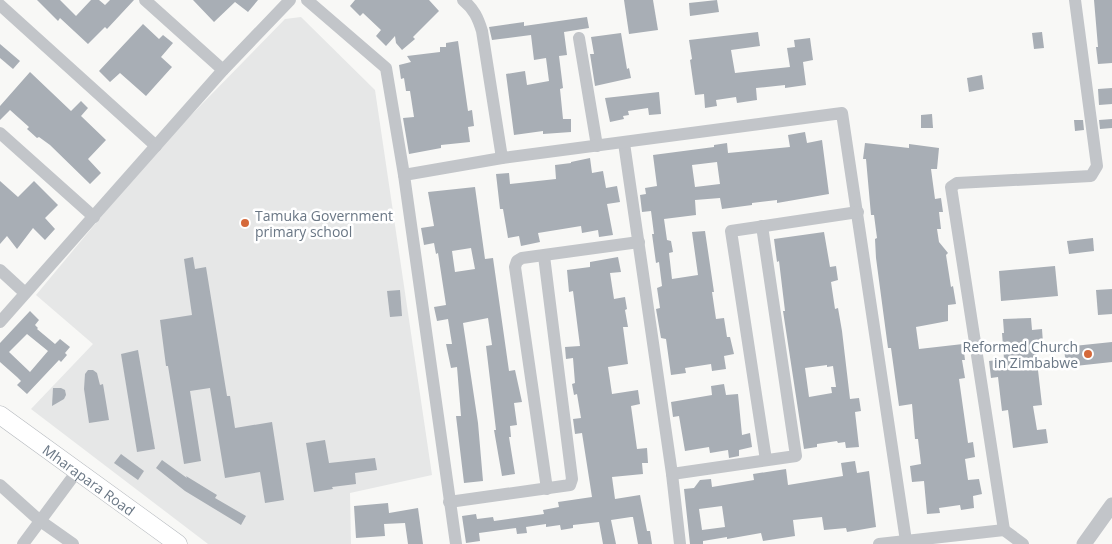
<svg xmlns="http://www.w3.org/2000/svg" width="1112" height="544" font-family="'Open Sans',sans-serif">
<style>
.built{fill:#e6e7e7}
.building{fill:#a8aeb5;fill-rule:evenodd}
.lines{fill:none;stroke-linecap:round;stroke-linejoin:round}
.secondary-casing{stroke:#b5b9be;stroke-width:19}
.minor{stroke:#c2c5c9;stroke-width:12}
.tertiary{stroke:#c2c5c9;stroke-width:15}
.secondary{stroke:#fff;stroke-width:18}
.poi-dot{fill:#d5693a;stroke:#fff;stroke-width:2}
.labels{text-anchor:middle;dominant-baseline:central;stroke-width:5;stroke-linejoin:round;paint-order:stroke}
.poi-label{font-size:14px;fill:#6a7785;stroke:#fff;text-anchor:start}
.street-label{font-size:14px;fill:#6a7785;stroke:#fff}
</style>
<rect width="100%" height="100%" fill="#f8f8f6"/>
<polygon class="built" points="301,17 375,90 432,475 350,493 351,544 208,544 31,409 93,344 36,295 155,152 285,19"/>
<g class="building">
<polygon points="37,0 60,0 76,16 91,0 99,0 105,5 110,0 134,0 107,29 105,27 88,44 60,18 58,21"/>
<polygon points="193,0 258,0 248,12 235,2 214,22"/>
<polygon points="355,0 429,0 439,11 413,37 415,39 402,50 396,43 395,36 386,46 376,36 381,30 363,13 360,16 350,6"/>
<polygon points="624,0 653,0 658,30 629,34"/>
<polygon points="717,0 719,12 690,16 689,3"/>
<polygon points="1094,0 1112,0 1112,63 1098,64 1096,47 1098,47"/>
<polygon points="587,17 589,28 564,32 567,55 559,56 563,88 560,89 563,119 571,119 571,132 543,134 543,131 514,135 506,74 525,71 527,85 549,81 546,58 534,60 531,35 492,40 489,27 524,22 524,26"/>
<polygon points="143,24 159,39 163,35 173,43 161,57 172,67 146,96 120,73 110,82 99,71"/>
<polygon points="758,32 760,46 731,50 735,73 790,67 787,48 795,47 794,40 810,38 813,60 803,62 806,85 785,88 785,85 756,88 757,100 737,103 736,97 716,100 717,106 705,108 704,94 695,95 690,60 692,59 689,40"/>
<polygon points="1042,32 1044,48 1034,49 1032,33"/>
<polygon points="621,33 627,69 629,68 631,78 595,86 590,54 594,54 591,37"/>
<polygon points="458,41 468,111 472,110 474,126 468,127 470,142 441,145 441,148 409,154 403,118 414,117 410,91 406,91 404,78 401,79 399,65 411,62 407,56 440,52 440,47 446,47 446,43"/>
<polygon points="0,44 20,61 13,69 0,58"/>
<polygon points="30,72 71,111 81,101 88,108 81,116 106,140 88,159 101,173 90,184 50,145 39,137 37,138 27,129 29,127 10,110 0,120 0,106"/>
<polygon points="982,75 984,89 969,92 967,78"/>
<polygon points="1112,88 1112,104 1099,105 1098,89"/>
<polygon points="659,92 661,114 649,115 648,108 628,111 629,115 623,116 624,119 610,122 605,98"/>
<polygon points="932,114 933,128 921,128 921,115"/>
<polygon points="1112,119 1112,128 1100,129 1099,120"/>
<polygon points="1074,120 1083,120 1084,130 1075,131"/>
<path d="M805,132L807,143L822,140L829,194L777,203V200L752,203V205L722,209L720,198L695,200L696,215L664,219L667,240L671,241L673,252L669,253L672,279L698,275L692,232L705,231L714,292H712L716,319L724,318L727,337H730L734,354L724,356L726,369L712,371L711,364L685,368L686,373L671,375L666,339L661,338L656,309L660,308L657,288L662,286L659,262L656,263L652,234H654L651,211L642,212L640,195L646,194L645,188L657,186L653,155L714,147V145L727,143L728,153L790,147L788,135ZM717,162L720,184L695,187L692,165Z"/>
<polygon points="865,143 909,148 909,144 939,148 937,169 931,169 935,199 941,198 943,212 939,212 941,229 937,229 939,242 948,253 946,255 951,287 953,286 956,304 948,305 948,321 916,327 919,349 963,344 965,360 962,360 965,378 959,379 968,443 973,442 975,457 965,459 968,480 979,479 982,494 973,496 974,508 961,510 960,505 939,508 940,513 927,514 924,481 912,482 910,466 921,464 918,439 915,439 912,404 899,406 891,348 888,348 876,258 875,239 877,238 874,215 871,215 866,159 863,159"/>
<polygon points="590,158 592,173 603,171 606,188 617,186 620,202 607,204 613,235 599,237 598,230 582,233 581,226 538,233 540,242 521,246 519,236 508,238 503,209 500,209 496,174 509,173 510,184 556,179 555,165 571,163 571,162"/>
<polygon points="0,181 18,197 34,181 58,205 45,218 55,229 45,240 33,228 17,249 7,236 0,244"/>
<path d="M475,187L485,259L493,258L509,371L515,370L522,402L514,403L517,425L510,426L511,437H509L515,474L502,476L494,430H496L486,346L492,345L488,318L463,323L478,423L483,481L464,483L456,416H461L457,367L451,368L446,344H452L448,319L437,321L434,307L446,305L438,253L436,254L434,243L424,245L421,228L434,226L428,192ZM471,248L475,269L455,272L452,251Z"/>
<path d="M824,232L830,267L836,266L838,280L831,282L835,309L838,308L842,331L850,399L859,398L861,411L855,412L859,447L846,448L845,442L838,443L837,441L817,444V447L804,449L783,311H785L779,261L777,262L774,239ZM827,365V367L833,366L836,387H831L832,393L809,397L805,368Z"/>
<polygon points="1093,238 1094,251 1069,254 1067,241"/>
<polygon points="193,257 195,269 206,267 227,396 230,396 235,428 272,422 284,500 265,503 260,472 225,478 210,388 190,391 201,461 184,464 168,366 166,366 160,320 192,315 184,259"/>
<polygon points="618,257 621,272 610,273 614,299 625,297 627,309 625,310 628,327 623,327 628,364 608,367 612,394 638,390 640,404 631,406 637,449 647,448 648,463 642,463 643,474 612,477 615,499 640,495 647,531 650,531 652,544 638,544 633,517 631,517 611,520 616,544 603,544 599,522 573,525 573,528 561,530 560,525 546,527 546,524 526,527 527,533 517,534 516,528 479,533 480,541 466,543 462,516 476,514 477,519 493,517 494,521 544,514 543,510 559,507 558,502 592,497 582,433 575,434 573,419 581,418 577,394 574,395 572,384 575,383 573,358 566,359 565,347 580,346 573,291 569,292 567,270 590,267 590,262"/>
<polygon points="1055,266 1058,296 1001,301 999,271"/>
<polygon points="1112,289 1112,314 1098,315 1096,290"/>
<polygon points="400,290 402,316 390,317 387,291"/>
<path d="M30,311L39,320L35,325L38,328L37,329L55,344L60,339L70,347L65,353L67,355L61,362L59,360L27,394L17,385L21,381L17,377L0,362V343ZM27,334L48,351L30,372L9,352Z"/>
<polygon points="1031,318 1032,330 1042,329 1043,343 1035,344 1042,405 1033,406 1037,430 1046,429 1048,443 1013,448 1008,410 1002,411 998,377 991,378 989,361 1004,359 1002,333 1004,333 1003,319"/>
<polygon points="1112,342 1112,362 1066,367 1064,347"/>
<polygon points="138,350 155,449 137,452 121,354"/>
<polygon points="88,370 93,370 97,373 100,385 103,384 109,420 89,423 84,389 85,374"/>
<polygon points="724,384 726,395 738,394 742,435 750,433 752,447 739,450 739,456 729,458 728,450 710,453 709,447 685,451 679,416 673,417 671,402 712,395 711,386"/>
<polygon points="53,388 61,388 65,390 66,395 64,399 52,406"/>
<polygon points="325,440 329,463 375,458 377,470 355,473 356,484 332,487 333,489 314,492 306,443"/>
<polygon points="121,454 144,471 138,480 114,463"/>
<polygon points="162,460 187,478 186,476 217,495 215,498 246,516 241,525 185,491 156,468"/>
<path d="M855,461L857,473L869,471L876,527L847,532L846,528L824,530L822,517L793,520L795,536L763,541L761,533L727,539V537L703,541V544H690L684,489L694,488L700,480L711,479L712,487L754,480L753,474L786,469L788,485L843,476L841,463ZM722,506L725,527L702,530L699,509Z"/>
<polygon points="388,503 389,513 418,508 423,544 408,544 405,523 384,524 385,536 356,538 354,506"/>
</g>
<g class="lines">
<defs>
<g id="secondary">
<path id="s1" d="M0,415L178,544"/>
</g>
</defs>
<use href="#secondary" class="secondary-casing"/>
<g class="minor">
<polyline points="145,0 223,70"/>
<polyline points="307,0 386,68 404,175 456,544"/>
<path d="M463,0C474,9 478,18 482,31L502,158"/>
<polyline points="0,5 156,146"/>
<polyline points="579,38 597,146"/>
<polyline points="0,133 94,217"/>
<polyline points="624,143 672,474 680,544"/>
<polyline points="404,175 502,158 842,113 906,541"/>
<polyline points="0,270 25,293"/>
<polyline points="0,322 223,70 290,0"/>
<polyline points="766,460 731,231 858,212"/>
<polyline points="672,474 796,456 762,226"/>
<polyline points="0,485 39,520 73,544"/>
<polyline points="547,489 515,267 517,261 522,258 639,242"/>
<polyline points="449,502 570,485 572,479 544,256"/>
<polyline points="1004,530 1023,544"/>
<polyline points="23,544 78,470"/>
<polyline points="879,544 1004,530 951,187 957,183 1091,176 1097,166 1075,0"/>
</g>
<polyline class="tertiary" points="1084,544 1112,505"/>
<use href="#secondary" class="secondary"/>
</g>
<g class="poi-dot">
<circle cx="245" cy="223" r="5"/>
<circle cx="1088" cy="354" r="5"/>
</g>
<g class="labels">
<g class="poi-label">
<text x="255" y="215">Tamuka Government<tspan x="255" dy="16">primary school</tspan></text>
<text x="1078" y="346" text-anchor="end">Reformed Church<tspan x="1078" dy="16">in Zimbabwe</tspan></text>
</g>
<g class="street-label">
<text stroke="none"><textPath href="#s1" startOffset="110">Mharapara Road</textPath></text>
</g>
</g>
</svg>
